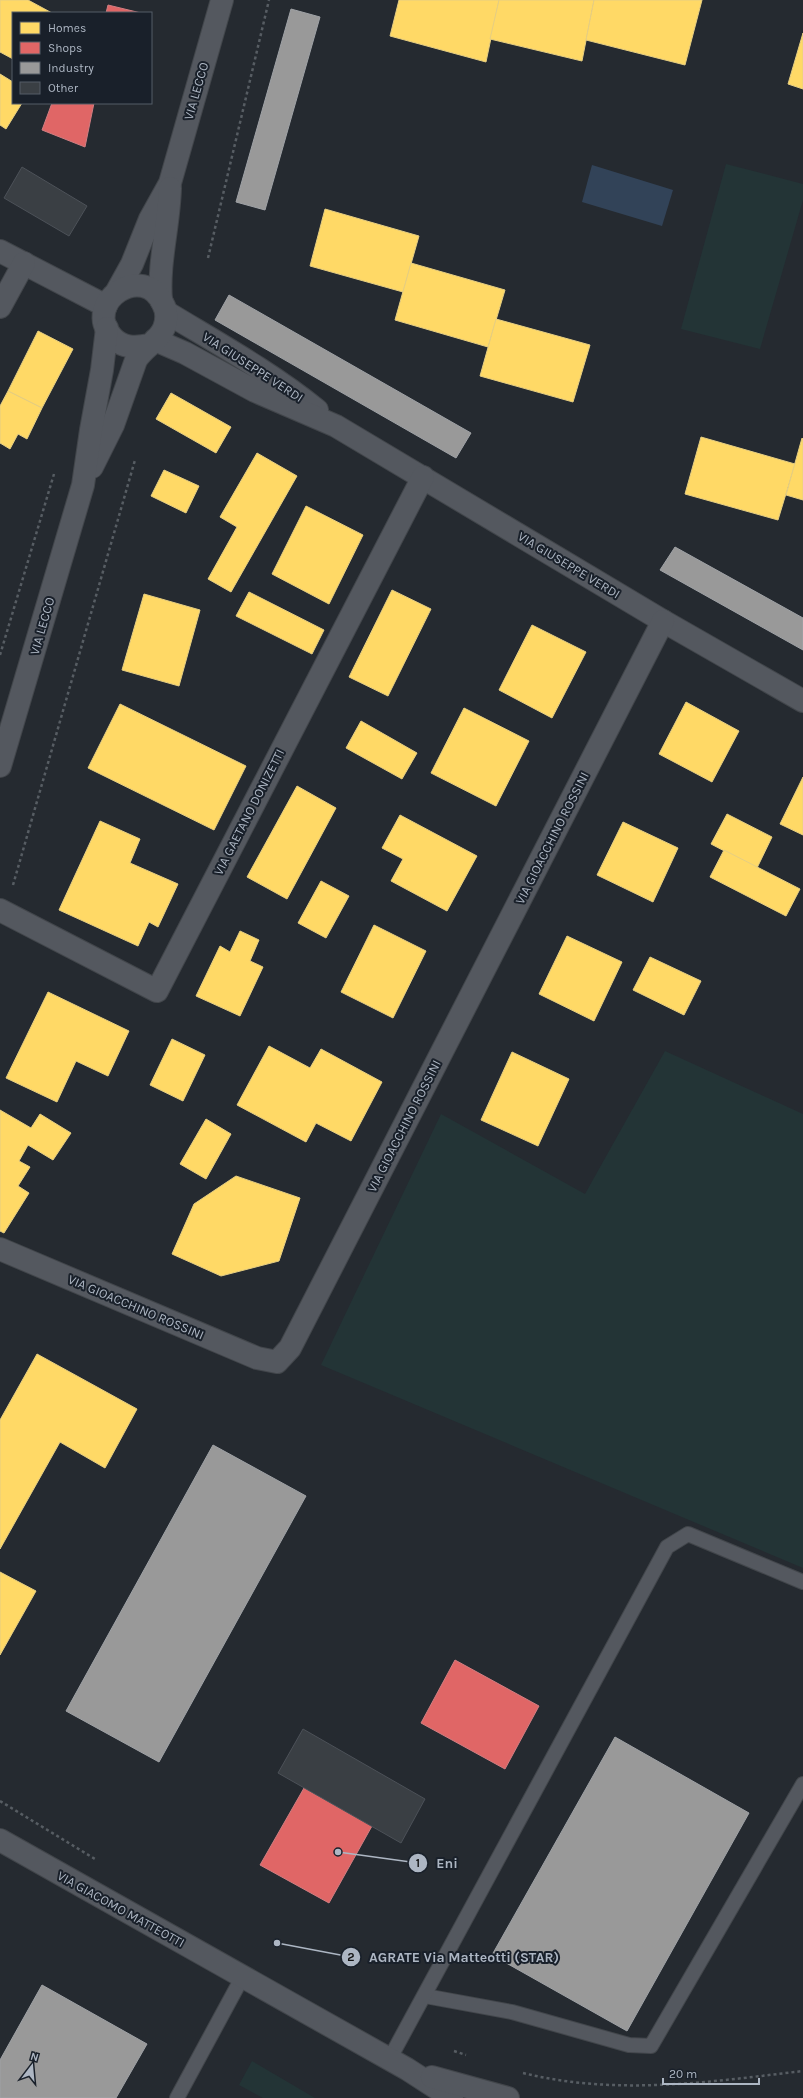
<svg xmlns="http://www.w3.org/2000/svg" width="803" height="2098" font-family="Karla,sans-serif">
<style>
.green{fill:#233436}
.water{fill:#324358}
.homes{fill:#ffd966;stroke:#e6ce82}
.shops{fill:#e06666;stroke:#d17e82}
.industry{fill:#999;stroke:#9fa2a6}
.building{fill:#3a3f44;stroke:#4c5158}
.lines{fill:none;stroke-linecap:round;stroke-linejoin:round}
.service-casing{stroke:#42464b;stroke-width:16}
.minor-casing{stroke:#42464b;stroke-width:24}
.tertiary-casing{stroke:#42464b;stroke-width:24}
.path{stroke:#575d63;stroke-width:2.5;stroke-dasharray:3 3;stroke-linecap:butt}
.service{stroke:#54585f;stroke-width:14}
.minor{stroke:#54585f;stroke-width:22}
.tertiary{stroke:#54585f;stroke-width:22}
.labels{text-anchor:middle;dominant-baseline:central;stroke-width:4;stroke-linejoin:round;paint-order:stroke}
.street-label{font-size:13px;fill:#adb6c3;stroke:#19202a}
.leader{fill:none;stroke:#adb6c3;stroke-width:1.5}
.callout-dot{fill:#adb6c3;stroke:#19202a;stroke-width:1.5}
.mark-label{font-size:12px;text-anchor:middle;font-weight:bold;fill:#111}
.callout-label{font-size:14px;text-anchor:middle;font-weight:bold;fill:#adb6c3;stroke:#19202a;stroke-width:4;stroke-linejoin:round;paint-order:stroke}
</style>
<rect width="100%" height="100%" fill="#252a30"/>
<g class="green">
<polygon points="726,164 803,184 803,200 760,349 681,329"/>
<polygon points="665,1051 803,1114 803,1568 321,1365 441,1114 585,1194"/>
<polygon points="252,2061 315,2098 263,2098 239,2085"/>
</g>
<polygon class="water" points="592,165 673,190 662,226 582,202"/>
<g class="homes">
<polygon points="0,0 28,0 52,13 13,13 13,59 0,52"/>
<polygon points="399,0 499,0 486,62 390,36"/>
<polygon points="499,0 594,0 582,61 490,39"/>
<polygon points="594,0 702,0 685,65 586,40"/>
<polygon points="803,33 803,89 788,84"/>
<polygon points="0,74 13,82 13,103 22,103 6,129 0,125"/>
<polygon points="325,209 419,236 403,292 310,266"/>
<polygon points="411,263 505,290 488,347 395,320"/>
<polygon points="496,319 590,345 573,402 480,376"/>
<polygon points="38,331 73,349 42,408 8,391"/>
<polygon points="8,391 42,408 27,439 18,434 10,449 0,443 0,406"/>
<polygon points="171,393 231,427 216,453 156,419"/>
<polygon points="701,437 795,464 778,520 685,494"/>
<polygon points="802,438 803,439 803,500 786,495"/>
<polygon points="257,453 297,476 231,592 208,579 237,527 220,517"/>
<polygon points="164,470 199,486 186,513 151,496"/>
<polygon points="306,506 363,535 329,604 272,574"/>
<polygon points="392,590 431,609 388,696 349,677"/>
<polygon points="249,592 324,630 312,654 236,616"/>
<polygon points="144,594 200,610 179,686 122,670"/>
<polygon points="532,625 586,652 552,718 499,690"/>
<polygon points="686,702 739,731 712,782 659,754"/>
<polygon points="120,704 246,766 214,830 88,768"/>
<polygon points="464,708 529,741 496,806 431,773"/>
<polygon points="361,721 417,753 402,779 346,748"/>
<polygon points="803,777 803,835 780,824"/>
<polygon points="297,786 336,808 287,899 247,877"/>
<polygon points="727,814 772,837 757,868 711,844"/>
<polygon points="400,815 477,856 447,911 391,881 403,859 382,848"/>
<polygon points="100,821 140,839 130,863 178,884 158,927 149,922 138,946 59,910"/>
<polygon points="623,822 678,848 653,902 597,875"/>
<polygon points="724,850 800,889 786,916 710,877"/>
<polygon points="321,881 349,896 326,938 298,923"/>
<polygon points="374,925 426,951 393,1018 341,992"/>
<polygon points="240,931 259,940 250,961 263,967 240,1016 196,996 220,946 230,952"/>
<polygon points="567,936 622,962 594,1021 539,994"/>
<polygon points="650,957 701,981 684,1015 633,990"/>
<polygon points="48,992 129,1031 108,1076 76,1061 57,1102 6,1078"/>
<polygon points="172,1039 205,1055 183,1101 150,1085"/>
<polygon points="269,1046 310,1068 321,1049 382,1082 351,1141 316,1123 306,1142 237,1105"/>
<polygon points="512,1052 569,1079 538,1146 481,1120"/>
<polygon points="0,1110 31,1128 40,1114 71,1133 53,1160 28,1145 19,1161 30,1167 18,1186 29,1193 4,1233 0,1231"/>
<polygon points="206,1119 231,1134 206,1179 180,1164"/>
<polygon points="236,1176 300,1198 279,1261 221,1276 172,1254 194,1204"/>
<polygon points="37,1354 137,1409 105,1468 60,1442 0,1549 0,1420"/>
<polygon points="0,1572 36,1591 0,1655"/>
</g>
<g class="shops">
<polygon points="108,5 141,13 106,13"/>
<polygon points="52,103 94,103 85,147 42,130"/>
<polygon points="455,1660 539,1706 505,1769 421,1723"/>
<polygon points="304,1788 372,1826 329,1903 260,1865"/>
</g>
<g class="industry">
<polygon points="291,9 320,17 265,210 236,202"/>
<polygon points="229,295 471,433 456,458 215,320"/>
<polygon points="675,547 803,618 803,650 660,570"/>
<polygon points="213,1445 306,1496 159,1762 66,1711"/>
<polygon points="615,1737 749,1813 627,2031 492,1955"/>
<polygon points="42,1985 147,2044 116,2098 0,2098 0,2060"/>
</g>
<g class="building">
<polygon points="22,167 87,206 69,236 4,198"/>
<polygon points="303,1729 425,1799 401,1843 278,1773"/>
</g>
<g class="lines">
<defs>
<g id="service">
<polyline points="425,1996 512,2012 629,2045 651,2046 803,1784"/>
<polyline points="389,2060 667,1547 688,1534 803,1582"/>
<polyline points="177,2098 243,1976"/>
</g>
<g id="minor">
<polyline points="0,251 106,306"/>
<polyline points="0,307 24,263"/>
<path d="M166,312C217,343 270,372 317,410"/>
<polyline points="155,340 185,353 255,391 336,426 663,621 803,701"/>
<polyline points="0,910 157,991 423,477"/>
<polyline points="0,1249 257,1358 277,1362 290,1348 663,621"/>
</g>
<g id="tertiary">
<polyline points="117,291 132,264 150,219 170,183 222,0"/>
<path d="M161,300C158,262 169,226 170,188"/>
<path d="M92,467L113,425L136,360C144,347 159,341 164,328C167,320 167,311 163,304C144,261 81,302 112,337C122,348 135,348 149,345"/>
<polyline points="0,766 83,485 91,430 102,370 107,328"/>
<polyline points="0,1840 407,2069 452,2098"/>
<polyline points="432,2077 508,2098"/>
</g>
</defs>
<use href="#service" class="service-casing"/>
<use href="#minor" class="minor-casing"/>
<use href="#tertiary" class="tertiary-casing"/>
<g class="path">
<polyline points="208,258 269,0"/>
<polyline points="0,655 54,474"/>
<polyline points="13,885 135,460"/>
<polyline points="0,1801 95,1859"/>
<polyline points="454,2051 466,2055"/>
<path d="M523,2073C616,2096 709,2082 803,2071"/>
</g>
<use href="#service" class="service"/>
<use href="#minor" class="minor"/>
<use href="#tertiary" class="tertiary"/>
</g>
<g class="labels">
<g class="street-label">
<text transform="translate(196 91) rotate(-74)">VIA LECCO</text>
<text transform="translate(253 367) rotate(33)">VIA GIUSEPPE VERDI</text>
<text transform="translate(569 565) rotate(31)">VIA GIUSEPPE VERDI</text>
<text transform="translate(42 626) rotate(-74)">VIA LECCO</text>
<text transform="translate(249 812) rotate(-63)">VIA GAETANO DONIZETTI</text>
<text transform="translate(552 838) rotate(-63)">VIA GIOACCHINO ROSSINI</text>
<text transform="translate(404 1126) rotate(-63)">VIA GIOACCHINO ROSSINI</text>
<text transform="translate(136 1307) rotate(23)">VIA GIOACCHINO ROSSINI</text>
<text transform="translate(121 1909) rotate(29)">VIA GIACOMO MATTEOTTI</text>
</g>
</g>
<path class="leader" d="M338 1852L418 1863M277 1943L351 1957"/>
<g class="callout-dot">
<circle cx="338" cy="1852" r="4"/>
<circle cx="277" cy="1943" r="4"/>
<circle cx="418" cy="1863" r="10"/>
<circle cx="351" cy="1957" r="10"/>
</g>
<g class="mark-label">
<text x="418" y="1867">1</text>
<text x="351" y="1961">2</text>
</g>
<g class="callout-label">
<text x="447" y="1868">Eni</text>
<text x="464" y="1962">AGRATE Via Matteotti (STAR)</text>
</g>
<rect x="12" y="12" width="140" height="92" fill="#19202a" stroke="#545c67"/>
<rect x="20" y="22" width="20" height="12" fill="#ffd966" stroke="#545c67"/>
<text x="48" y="32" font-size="12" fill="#adb6c3">Homes</text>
<rect x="20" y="42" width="20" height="12" fill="#e06666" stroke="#545c67"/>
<text x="48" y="52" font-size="12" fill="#adb6c3">Shops</text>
<rect x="20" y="62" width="20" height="12" fill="#999999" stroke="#545c67"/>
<text x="48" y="72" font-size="12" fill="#adb6c3">Industry</text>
<rect x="20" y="82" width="20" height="12" fill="#3a3f44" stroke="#545c67"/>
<text x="48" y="92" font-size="12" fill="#adb6c3">Other</text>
<g transform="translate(32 2066) rotate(16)" stroke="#19202a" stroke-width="3" paint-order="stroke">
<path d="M0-3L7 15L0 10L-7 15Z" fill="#adb6c3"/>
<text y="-6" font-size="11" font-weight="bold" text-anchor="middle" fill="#adb6c3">N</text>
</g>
<path d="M663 2078v6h96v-6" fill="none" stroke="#adb6c3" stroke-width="2"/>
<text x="669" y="2078" font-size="12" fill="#adb6c3" stroke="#19202a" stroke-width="3" paint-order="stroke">20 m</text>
</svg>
